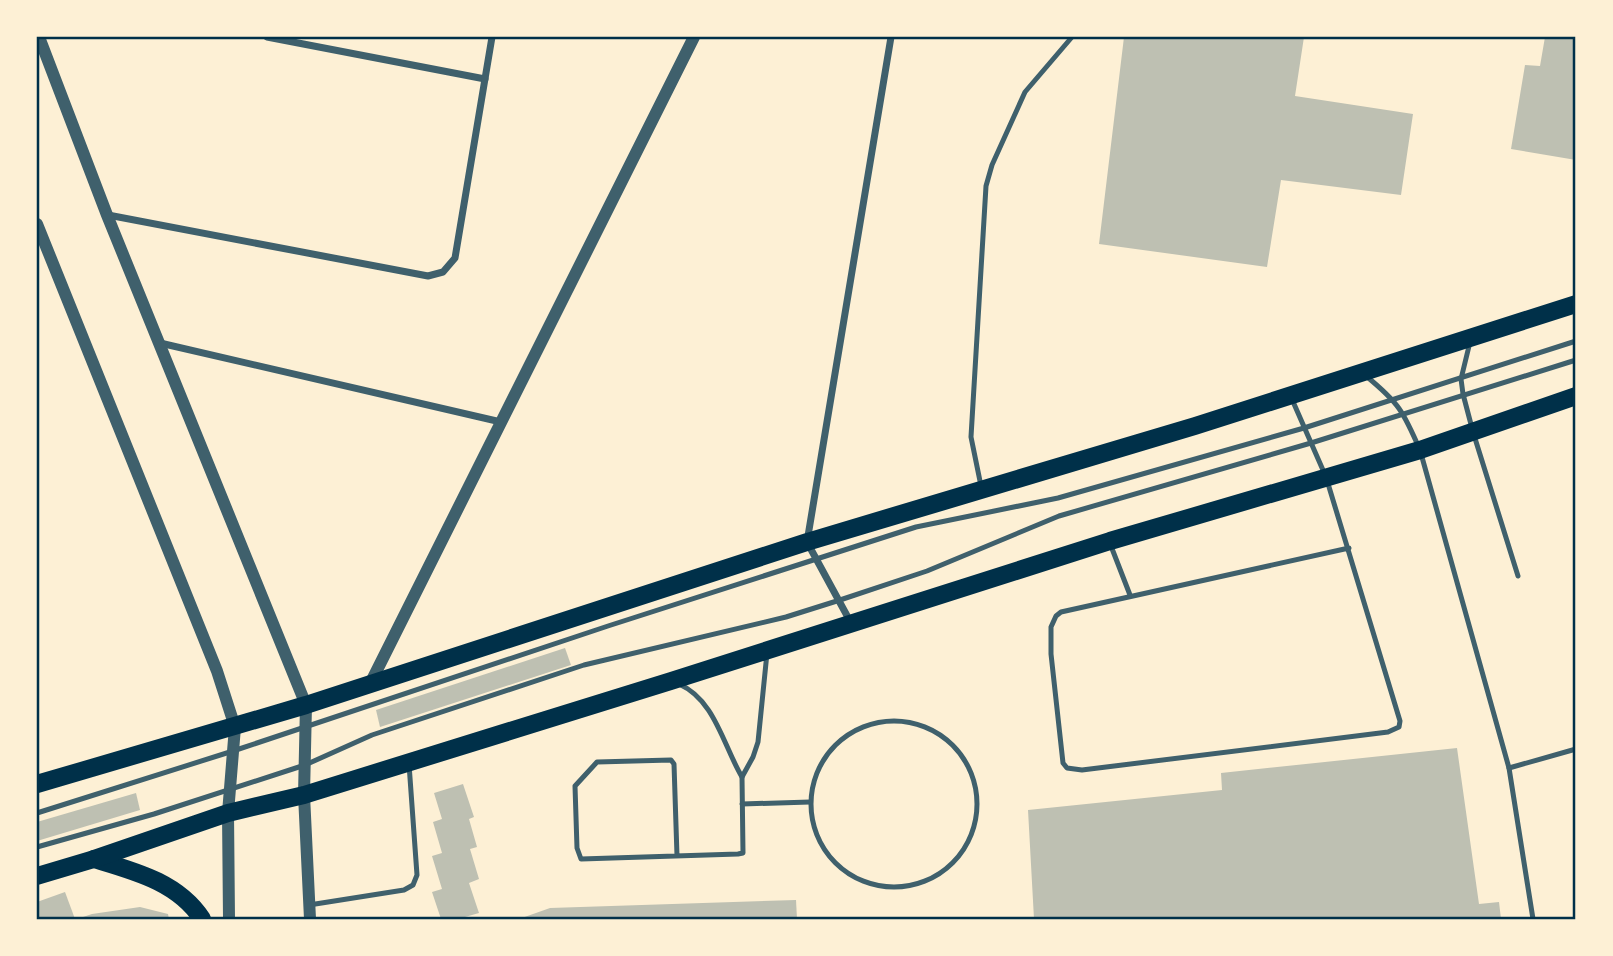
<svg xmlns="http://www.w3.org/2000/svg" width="1613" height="956" font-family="Manrope,sans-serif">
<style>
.building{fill:#bec0b2}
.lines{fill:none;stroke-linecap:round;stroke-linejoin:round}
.service{stroke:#3f606c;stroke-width:5}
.minor{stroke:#3f606c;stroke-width:7}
.tertiary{stroke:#3f606c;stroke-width:12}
.primary{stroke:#003049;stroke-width:18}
.neatline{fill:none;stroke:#003049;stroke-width:2.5}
</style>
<rect width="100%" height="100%" fill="#fdf0d5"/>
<g class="building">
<polygon points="1124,37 1304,37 1295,96 1413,114 1401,195 1281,180 1267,267 1099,244"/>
<polygon points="1545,37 1576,37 1576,160 1511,149 1525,65 1540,66"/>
<polygon points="565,648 571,665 380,727 376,710"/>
<polygon points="1457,748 1479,904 1499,902 1501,919 1034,919 1028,810 1222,790 1221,773"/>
<polygon points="463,784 474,817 469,819 477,847 470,849 479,879 469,883 479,913 458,919 441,919 432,892 442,889 432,856 442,853 433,822 442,819 434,793"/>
<polygon points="136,793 140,810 37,841 37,822"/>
<polygon points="65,892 75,919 37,919 37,902"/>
<polygon points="796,900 797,919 519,919 550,908"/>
<polygon points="140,907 168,914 169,919 77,919 92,914"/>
</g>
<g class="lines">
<g class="service">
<polyline points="1470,342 1461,379 1463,394 1473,432 1518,576"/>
<path d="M1366,376C1399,403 1403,411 1420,450L1509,768L1533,919"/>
<polyline points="1291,397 1326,477 1400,721 1399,727 1388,732 1082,770 1067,768 1063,763 1051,654 1051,627 1056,616 1061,612 1349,548"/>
<polyline points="981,486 971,437 986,186 992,165 1025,92 1072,37"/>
<polyline points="1111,546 1130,595"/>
<path d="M679,684C715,700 723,745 742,777"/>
<circle cx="894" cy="804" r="83"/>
<polyline points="1509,768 1576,749"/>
<polyline points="742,804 810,802"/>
<polyline points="37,813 233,751 608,626 916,527 1058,498 1304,428 1576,341"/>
<polyline points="37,847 154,814 305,765 372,735 584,665 786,617 840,600 927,571 1059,516 1311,443 1576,360"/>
<polyline points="677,856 674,764 671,760 597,762 575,786 577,848 581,859 738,854 743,853 742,777 753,757 758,742 767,653"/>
<polyline points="309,905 404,890 413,885 417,875 409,764"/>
</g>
<g class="minor">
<polyline points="267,37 485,79"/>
<polyline points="108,215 428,276 443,272 455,258 492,37"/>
<polyline points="160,343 501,422"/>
<polyline points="851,623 807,542 891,37"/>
</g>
<g class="tertiary">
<polyline points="39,37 107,215 306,705 304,795 310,919"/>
<polyline points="37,224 217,671 235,727 228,813 229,919"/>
<polyline points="371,682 694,37"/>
</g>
<g class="primary">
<polyline points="37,784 306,705 807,542 1195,426 1576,304"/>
<path d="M94,859C134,871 178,882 202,919"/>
<polyline points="37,876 94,859 228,813 304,795 671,681 1110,541 1420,450 1576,396"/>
</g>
</g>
<rect width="1613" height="956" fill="none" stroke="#fdf0d5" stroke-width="77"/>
<rect x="38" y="38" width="1536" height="880" class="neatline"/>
</svg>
